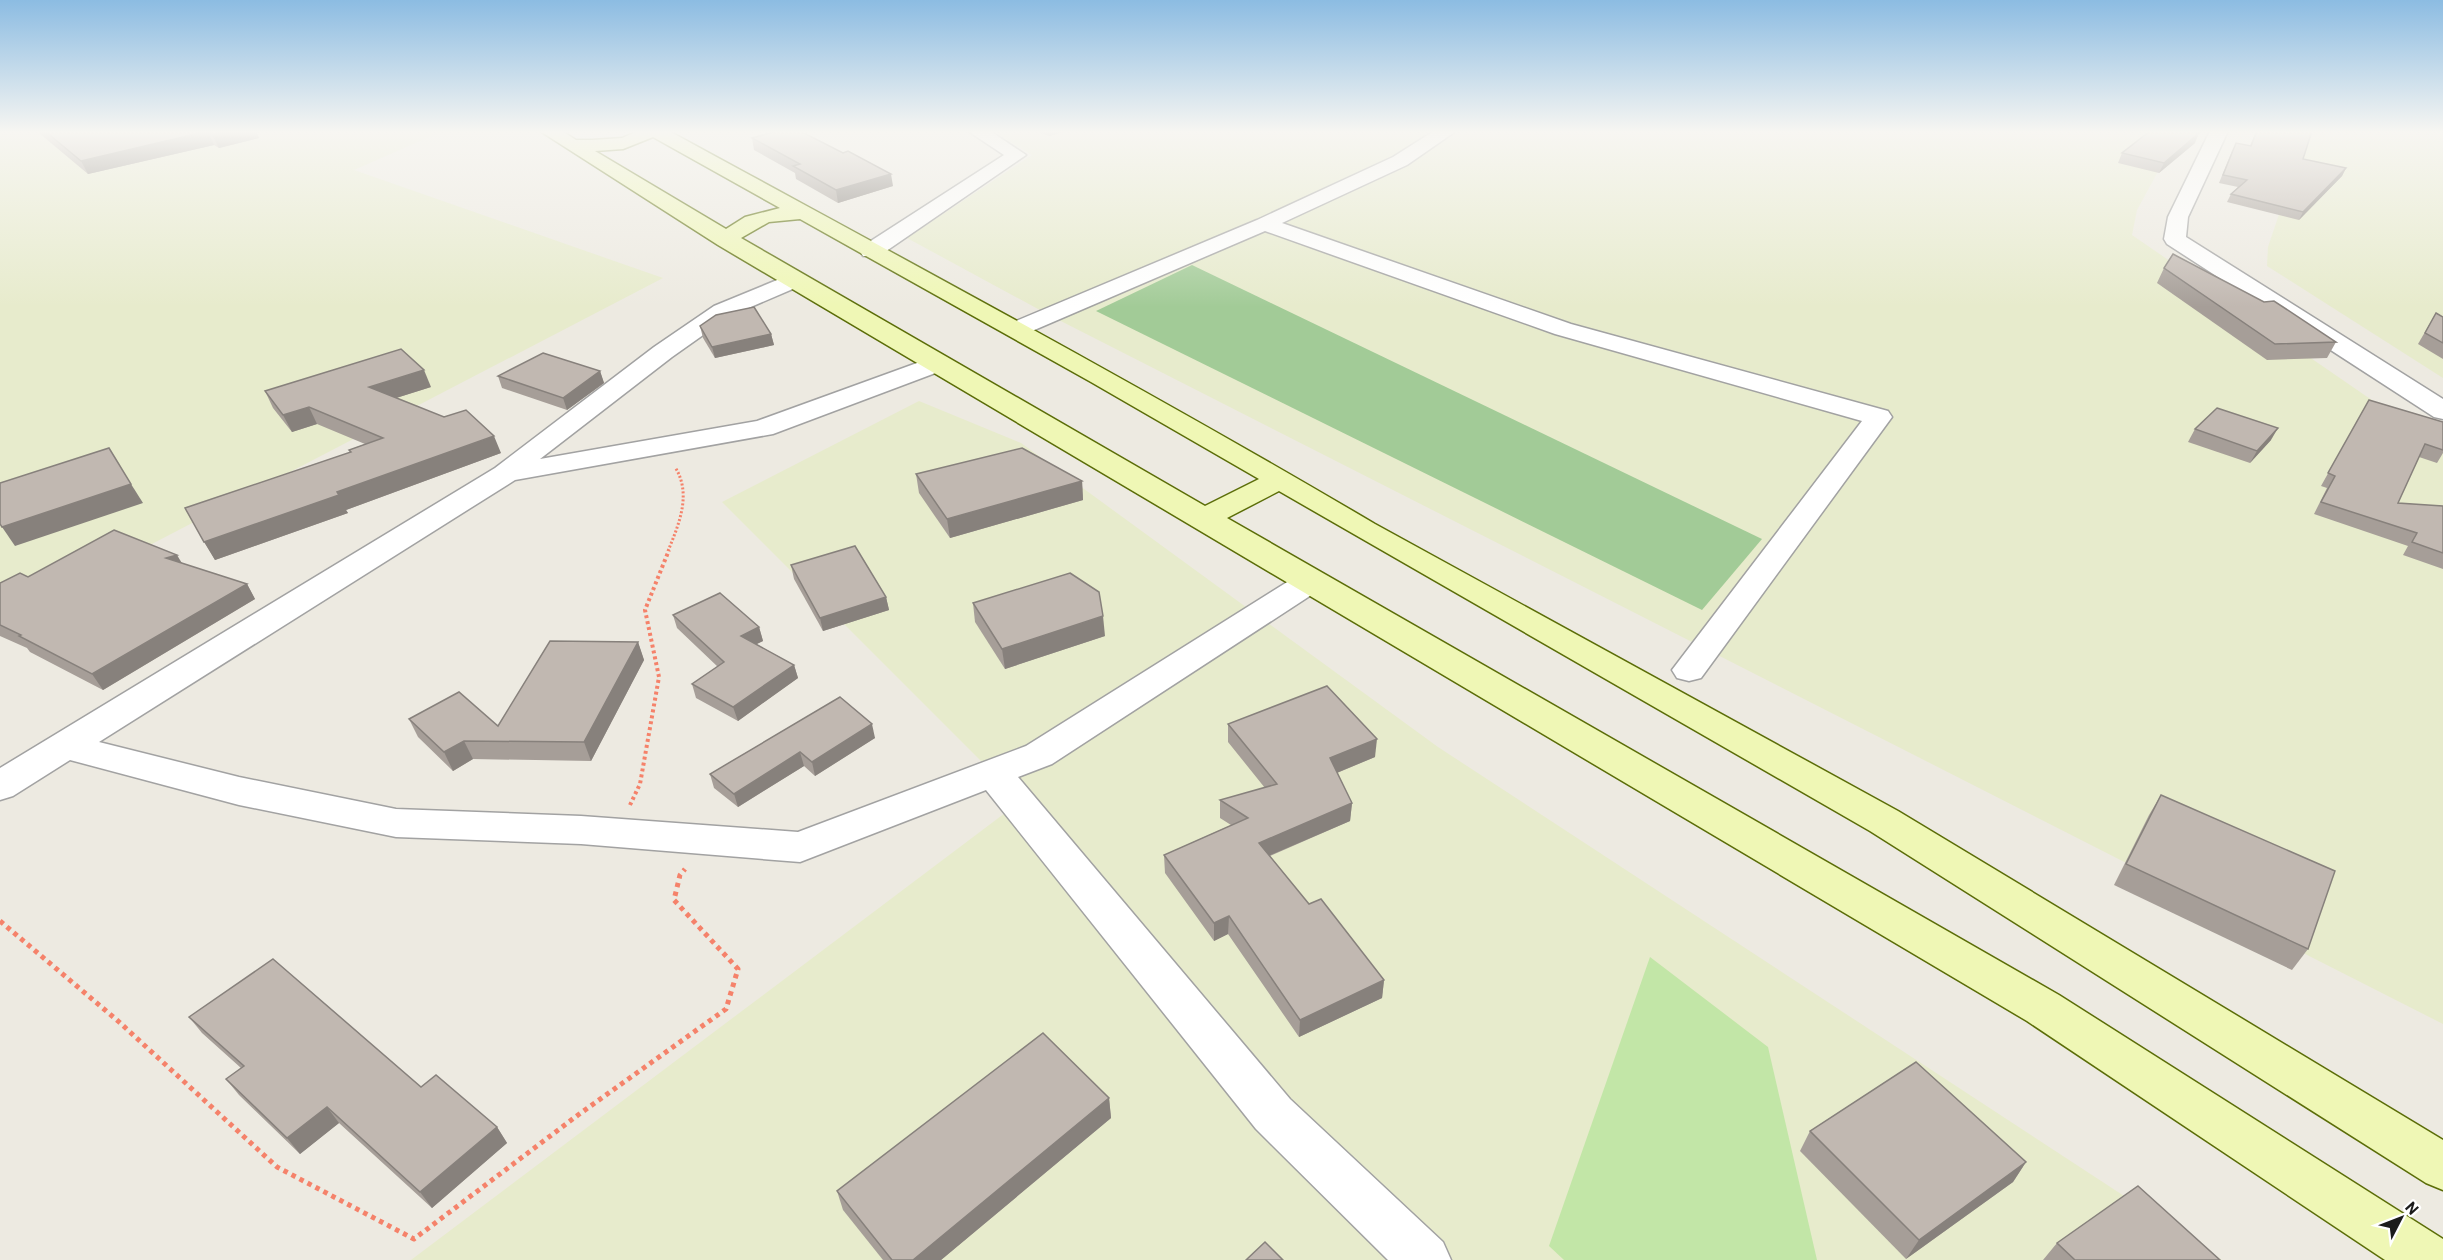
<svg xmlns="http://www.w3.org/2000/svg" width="2443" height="1260" font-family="Barlow,sans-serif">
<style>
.farmland{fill:#e7ebcc}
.grass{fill:#c2e6a7}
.forest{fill:#a2cb97}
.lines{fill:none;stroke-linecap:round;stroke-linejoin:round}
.minor-casing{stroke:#a2a2a2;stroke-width:3}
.secondary-casing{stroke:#5b6d08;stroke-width:3}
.path-far2{stroke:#f5826a;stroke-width:3;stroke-dasharray:2 2;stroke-linecap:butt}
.path-far1{stroke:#f5826a;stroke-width:4;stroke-dasharray:3 3;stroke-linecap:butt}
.path{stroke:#f5826a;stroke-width:5;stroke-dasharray:4.5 4.5;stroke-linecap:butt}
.minor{fill:#fff;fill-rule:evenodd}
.secondary{fill:#eff7b5;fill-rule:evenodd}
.wall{fill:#a69e98}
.shaded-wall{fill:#87817c}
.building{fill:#c1b8b1;stroke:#87817c;stroke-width:1.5}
</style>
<rect width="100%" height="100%" fill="#edeae1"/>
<g class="farmland">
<polygon points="0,131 443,131 354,170 663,278 0,623"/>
<polygon points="993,131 2180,131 2137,210 2132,235 2443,449 2443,1024 1049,315 907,238 1032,155"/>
<polygon points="2307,131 2443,131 2443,378 2267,266 2268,247"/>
<polygon points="919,401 1021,443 1438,747 2222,1260 411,1260 1021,801 722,502"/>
</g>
<polygon class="grass" points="1650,957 1768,1047 1817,1260 1564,1260 1549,1246"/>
<polygon class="forest" points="1192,265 1762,539 1702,610 1096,311"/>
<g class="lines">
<defs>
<g id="minor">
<polygon points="968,131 990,131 1026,155 879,256 863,256 860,251 863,246 1004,155"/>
<polygon points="1434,131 1456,131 1407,165 1282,223 1571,324 1888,411 1892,417 1701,678 1689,681 1677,678 1672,670 1862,421 1555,334 1265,231 1025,334 1017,336 1009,334 1005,329 1009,324 1257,220 1393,157"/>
<polygon points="2210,131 2228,131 2188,217 2186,237 2443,399 2443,419 2434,417 2167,244 2164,239 2168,217"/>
<polygon points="794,273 802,275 805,280 802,285 730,316 672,357 540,459 757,421 928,359 937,356 946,359 950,364 946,369 773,434 515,480 99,742 239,777 396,809 581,816 798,832 1026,746 1300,574 1311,572 1322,574 1327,581 1322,588 1052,764 1018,777 1290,1099 1443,1242 1451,1260 1388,1260 1256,1129 986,790 800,862 581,844 396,837 239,805 70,760 13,796 0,800 0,768 495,468 654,347 714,306"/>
</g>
<path id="secondary" d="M540,131H562L576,140H592L622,138L638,131H669C905,260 1143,387 1375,524L1898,811L2443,1140V1190L2426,1183L1870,831L1279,491L1227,518L2059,995L2443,1239V1260H2385L2027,1021L718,245ZM653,137L780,208L745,217L726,229L595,151L623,149ZM800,219L1091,382L1259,479L1205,506L741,238L769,222Z"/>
</defs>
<use href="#minor" class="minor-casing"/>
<use href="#secondary" class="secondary-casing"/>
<path class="path-far2" d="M668,551C679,524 692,494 675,467"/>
<polyline class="path-far1" points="630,805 640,784 659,677 645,610 669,550"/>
<polyline class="path" points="0,921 118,1021 277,1167 414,1239 578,1115 726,1009 738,969 674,900 680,875 685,869"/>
<use href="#minor" class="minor"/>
<use href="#secondary" class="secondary"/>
</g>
<g class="wall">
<polygon points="38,131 256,131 259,138 219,148 214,145 88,174 39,133"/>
<polygon points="1034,131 1068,131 1049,136"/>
<polygon points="2256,131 2312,131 2303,159 2346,168 2342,176 2299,220 2227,202 2231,194 2238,187 2219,183 2232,151 2250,146"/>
<polygon points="752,138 893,186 838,203 796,179 795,173 754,150"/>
<polygon points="2195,143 2159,173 2118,163 2122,153"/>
<polygon points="2164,268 2336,342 2327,358 2267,360 2157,283"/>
<polygon points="2436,313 2443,317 2443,359 2418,344"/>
<polygon points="700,326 771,334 774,345 715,358 703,338"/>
<polygon points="600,371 604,383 567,410 502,388 498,376"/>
<polygon points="431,387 396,398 501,453 346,510 348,513 215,560 185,508 351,452 349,450 365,444 317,424 292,432 273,408 265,391"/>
<polygon points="2369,400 2443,422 2443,453 2437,463 2419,457 2398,503 2443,506 2443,569 2403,555 2408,546 2314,514 2327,488 2321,486"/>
<polygon points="2195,429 2271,440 2250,463 2188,442"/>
<polygon points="916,474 1082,481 1083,500 950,538 919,493"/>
<polygon points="183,564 247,584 255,599 103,690 30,652 27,648 0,636 0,583 28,577"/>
<polygon points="791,565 886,597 889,610 823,631 794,579"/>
<polygon points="973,603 1105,636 1005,669 975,622"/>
<polygon points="673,615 759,627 763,641 756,644 794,665 798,678 738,721 696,698 692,684 718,667 677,628"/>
<polygon points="638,642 644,660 591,761 473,759 453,771 418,737 409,719 498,726"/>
<polygon points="840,697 875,738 815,776 804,766 738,807 714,788 710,774"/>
<polygon points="1228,724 1375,757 1337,773 1352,803 1350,821 1270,856 1309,904 1384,980 1382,998 1299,1037 1228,934 1214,941 1165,873 1164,855 1231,825 1220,818 1220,800 1265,788 1228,742"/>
<polygon points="2161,795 2308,949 2292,970 2114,885 2149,815"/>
<polygon points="189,1017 421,1087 497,1127 507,1143 432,1208 339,1123 300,1154 239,1095 226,1079 241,1068 202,1033"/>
<polygon points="1109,1098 1111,1118 941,1260 883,1260 843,1210 837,1191"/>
<polygon points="1810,1131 2026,1162 2013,1182 1906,1259 1800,1151"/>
<polygon points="2057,1243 2220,1260 2043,1260"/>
</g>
<g class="shaded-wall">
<polygon points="208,131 214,145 88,174 81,161"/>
<polygon points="227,131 256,131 259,138 219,148 212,135"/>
<polygon points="1048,131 1068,131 1049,136"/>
<polygon points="2199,133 2195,143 2159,173 2164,163"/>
<polygon points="2346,168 2342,176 2299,220 2303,212"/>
<polygon points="891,174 893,186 838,203 836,190"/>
<polygon points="771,334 774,345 715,358 712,347"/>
<polygon points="424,370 431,387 377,404 369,387"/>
<polygon points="600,371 604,383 567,410 563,398"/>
<polygon points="309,407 317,424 292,432 283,415"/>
<polygon points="2278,428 2271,440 2250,463 2257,451"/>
<polygon points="494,436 501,453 346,510 348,513 215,560 204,542 337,492"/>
<polygon points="1082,481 1083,500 950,538 947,519"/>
<polygon points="131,484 143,503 15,546 2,527"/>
<polygon points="177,555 186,570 166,558"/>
<polygon points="247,584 255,599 103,690 92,674"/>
<polygon points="886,597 889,610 823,631 820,618"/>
<polygon points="1103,616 1105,636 1005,669 1002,649"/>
<polygon points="759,627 763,641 745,650 741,636"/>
<polygon points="638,642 644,660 591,761 584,742"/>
<polygon points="794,665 798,678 738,721 733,707"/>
<polygon points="872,724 875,738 815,776 812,762"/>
<polygon points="1377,739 1375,757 1329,776 1330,758"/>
<polygon points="464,741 473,759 453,771 444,752"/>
<polygon points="800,752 804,766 738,807 734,794"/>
<polygon points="1352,803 1350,821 1259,860 1259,843"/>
<polygon points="1229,916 1228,934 1214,941 1214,923"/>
<polygon points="1384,980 1382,998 1299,1037 1300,1020"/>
<polygon points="1109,1098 1111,1118 941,1260 913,1260"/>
<polygon points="327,1107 339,1123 300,1154 287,1138"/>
<polygon points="497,1127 507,1143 432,1208 420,1192"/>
<polygon points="2026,1162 2013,1182 1906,1259 1919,1240"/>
</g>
<g class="building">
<polygon points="45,131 227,131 212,135 208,131 81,161"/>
<polygon points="777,131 800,131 843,153 848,151 891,174 836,190 793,166 800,164 752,138"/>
<polygon points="2150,131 2190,131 2199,133 2164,163 2122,153"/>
<polygon points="2257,131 2312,131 2303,159 2346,168 2303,212 2231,194 2247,180 2223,175 2236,143 2251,146"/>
<polygon points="2173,254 2264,302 2274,301 2336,342 2275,344 2164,268"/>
<polygon points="754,307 771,334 712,347 700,326 716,315"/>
<polygon points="2436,313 2443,317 2443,343 2425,333"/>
<polygon points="401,349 424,370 369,387 444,417 466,410 494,436 337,492 339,495 204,542 185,508 351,452 349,450 383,438 309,407 283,415 265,391"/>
<polygon points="543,353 600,371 563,398 498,376"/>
<polygon points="2369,400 2443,422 2443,450 2425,444 2398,503 2443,506 2443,553 2412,542 2417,533 2321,502 2335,476 2328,473"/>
<polygon points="2217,408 2278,428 2257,451 2195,429"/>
<polygon points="109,448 131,484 2,527 0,524 0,483"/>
<polygon points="1022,448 1082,481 947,519 916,474"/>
<polygon points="114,530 177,555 166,558 247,584 92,674 19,636 21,635 0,625 0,583 20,573 28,577"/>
<polygon points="855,546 886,597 820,618 791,565"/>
<polygon points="1070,573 1099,592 1103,616 1002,649 973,603"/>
<polygon points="720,593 759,627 741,636 794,665 733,707 692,684 724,662 673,615"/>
<polygon points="550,641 638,642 584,742 464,741 444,752 409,719 459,692 498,726"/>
<polygon points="1327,686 1377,739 1330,758 1352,803 1259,843 1309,904 1321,899 1384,980 1300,1020 1229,916 1214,923 1164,855 1248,818 1220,800 1277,784 1228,724"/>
<polygon points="840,697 872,724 812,762 800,752 734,794 710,774"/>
<polygon points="2161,795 2335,871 2308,949 2126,864"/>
<polygon points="273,959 421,1087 436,1075 497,1127 420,1192 327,1107 287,1138 226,1079 244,1066 189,1017"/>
<polygon points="1043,1033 1109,1098 913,1260 892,1260 837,1191"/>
<polygon points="1916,1062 2026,1162 1919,1240 1810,1131"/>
<polygon points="2138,1186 2220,1260 2075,1260 2057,1243"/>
<polygon points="1265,1242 1283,1260 1246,1260"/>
</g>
<linearGradient id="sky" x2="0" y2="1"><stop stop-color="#8cbce2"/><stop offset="0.43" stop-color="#f7f6f2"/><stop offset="1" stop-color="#f7f6f2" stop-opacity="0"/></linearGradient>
<rect width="2443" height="307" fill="url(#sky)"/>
<g transform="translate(2401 1218) rotate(48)" stroke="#ffffff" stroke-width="4.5" paint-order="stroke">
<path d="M0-4.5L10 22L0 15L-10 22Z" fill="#1b1b1b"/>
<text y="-9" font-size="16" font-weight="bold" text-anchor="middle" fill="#1b1b1b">N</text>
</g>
</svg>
